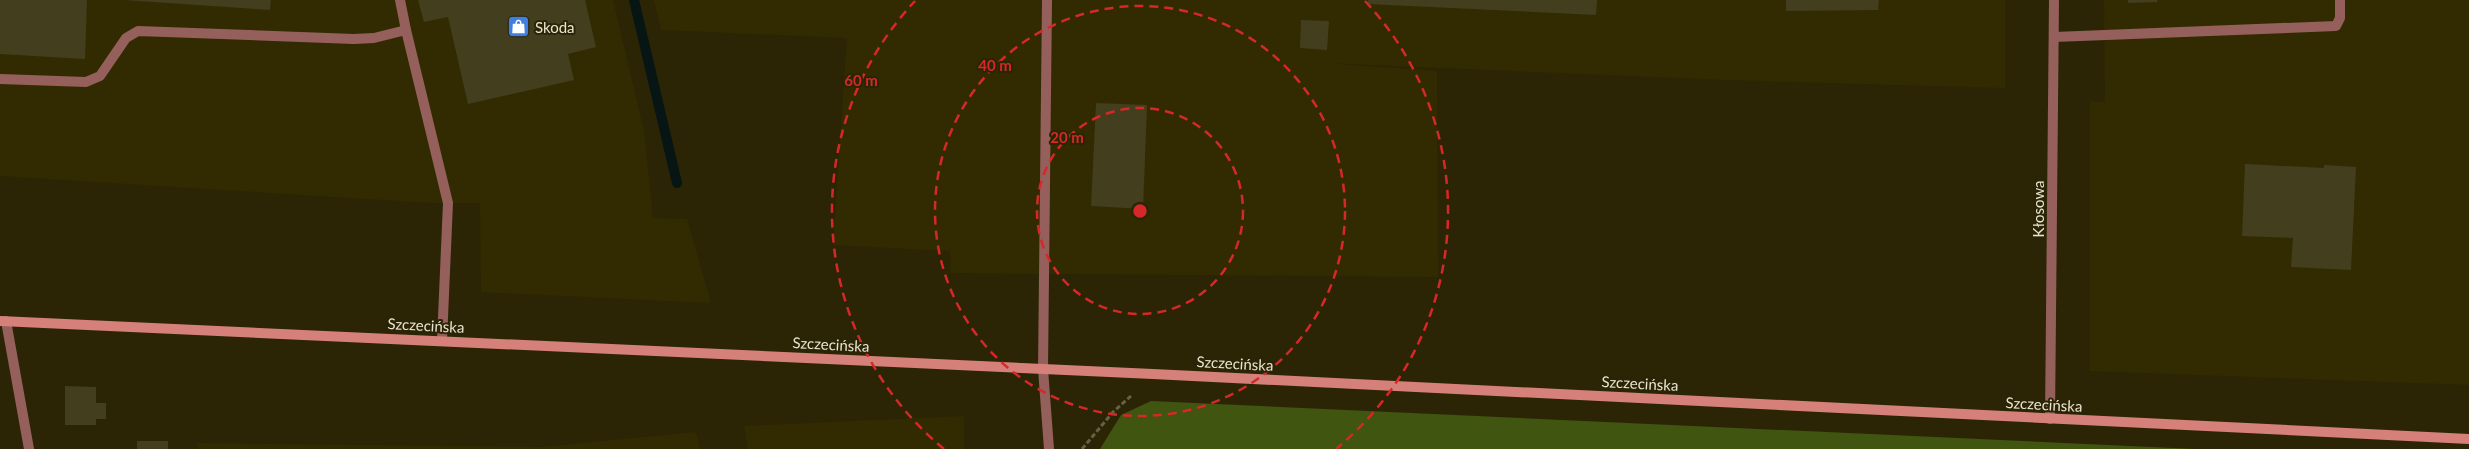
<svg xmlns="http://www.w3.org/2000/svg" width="2469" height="449" font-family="Lato,sans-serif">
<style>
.built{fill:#322b01}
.forest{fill:#3f5510}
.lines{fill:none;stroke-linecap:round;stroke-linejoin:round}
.stream{stroke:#081515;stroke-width:10}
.building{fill:#433e1e}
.path{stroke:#666145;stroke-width:3;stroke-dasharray:5 2.5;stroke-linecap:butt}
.lane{stroke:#95605c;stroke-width:10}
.street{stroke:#95605c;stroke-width:10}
.secondary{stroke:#d5817a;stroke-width:10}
.ring{fill:none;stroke:#d62828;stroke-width:2.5;stroke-dasharray:9 6}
.labels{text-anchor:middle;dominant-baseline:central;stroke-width:4;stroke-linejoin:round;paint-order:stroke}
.poi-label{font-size:15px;fill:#e7e4d2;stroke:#2b2505;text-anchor:start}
.street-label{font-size:15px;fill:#e7e4d2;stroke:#2b2505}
.centre{fill:#d62828;stroke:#2b2505;stroke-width:2.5}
.ring-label{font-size:15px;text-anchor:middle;font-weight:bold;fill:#d62828;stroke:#2b2505;stroke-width:4;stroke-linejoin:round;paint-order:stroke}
</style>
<rect width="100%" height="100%" fill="#2b2505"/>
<g class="built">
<polygon points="0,0 613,0 644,131 653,218 687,219 711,303 481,292 480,203 432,203 0,176"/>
<polygon points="654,0 2005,0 2005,88 1728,80 1325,63 1437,71 1438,277 951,273 950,251 833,245 847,38 661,30"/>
<polygon points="2104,0 2469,0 2469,385 2090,371 2090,101 2105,102"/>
<polygon points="964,416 964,449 748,449 744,426"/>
<polygon points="696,432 700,449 198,449 197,443 542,447"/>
</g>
<polygon class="forest" points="1151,401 2195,449 1100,449 1121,415"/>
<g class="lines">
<polyline class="stream" points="634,0 677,183"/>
</g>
<g class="building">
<polygon points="0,0 87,0 85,59 0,54"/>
<polygon points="124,0 271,0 270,10"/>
<polygon points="418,0 585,0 596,47 568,54 574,80 468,104 448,17 424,22"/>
<polygon points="1368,0 1597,0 1596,15 1368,4"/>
<polygon points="1786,0 1879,0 1878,10 1786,11"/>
<polygon points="2128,0 2157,0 2157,2 2128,3"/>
<polygon points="1301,20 1329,21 1327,50 1300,48"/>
<polygon points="1096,103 1147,105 1143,209 1091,206"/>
<polygon points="2245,164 2324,168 2324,165 2356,167 2351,270 2291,267 2293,238 2242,236"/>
<polygon points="65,386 96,387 96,403 106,403 106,419 96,419 96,425 65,425"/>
<rect x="137" y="441" width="31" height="8"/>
</g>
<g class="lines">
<polyline class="path" points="1082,449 1113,412 1131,396"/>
<g class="lane">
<polyline points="400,0 406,30"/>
<polyline points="1047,0 1043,369 1049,449"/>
<polyline points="2054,37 2336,26 2340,18 2340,0"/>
<polyline points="0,79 86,82 100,76 126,38 138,31 354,39 374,38 406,30 448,203 442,340"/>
</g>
<g class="street">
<polyline points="6,321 29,449"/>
<polyline points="2050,419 2054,0"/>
</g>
<polyline class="secondary" points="0,321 1153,374 2469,439"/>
</g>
<g class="ring">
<circle cx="1140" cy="211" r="103"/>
<circle cx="1140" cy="211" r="205"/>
<path d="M944 449A308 308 0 0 1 915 1M1365 1A308 308 0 0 1 1336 449"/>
</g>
<defs>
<symbol id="shop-square" viewBox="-11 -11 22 22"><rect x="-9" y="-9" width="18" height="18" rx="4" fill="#3f7fe0" stroke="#2b2505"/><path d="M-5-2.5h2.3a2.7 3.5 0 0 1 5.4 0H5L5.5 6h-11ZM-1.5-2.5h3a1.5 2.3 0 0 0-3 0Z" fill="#fff"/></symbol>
</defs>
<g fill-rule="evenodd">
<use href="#shop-square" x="506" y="14" width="25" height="25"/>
</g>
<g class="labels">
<g class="poi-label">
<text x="535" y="27">Skoda</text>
</g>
<g class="street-label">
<text transform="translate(2038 209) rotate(-90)">Kłosowa</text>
<text transform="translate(426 325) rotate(3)">Szczecińska</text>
<text transform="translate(831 344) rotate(3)">Szczecińska</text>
<text transform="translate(1235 363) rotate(3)">Szczecińska</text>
<text transform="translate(1640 383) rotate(3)">Szczecińska</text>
<text transform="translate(2044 404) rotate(3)">Szczecińska</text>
</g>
</g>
<circle cx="1140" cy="211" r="8" class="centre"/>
<g class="ring-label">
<text x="995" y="71">40 m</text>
<text x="861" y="86">60 m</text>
<text x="1067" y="143">20 m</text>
</g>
</svg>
